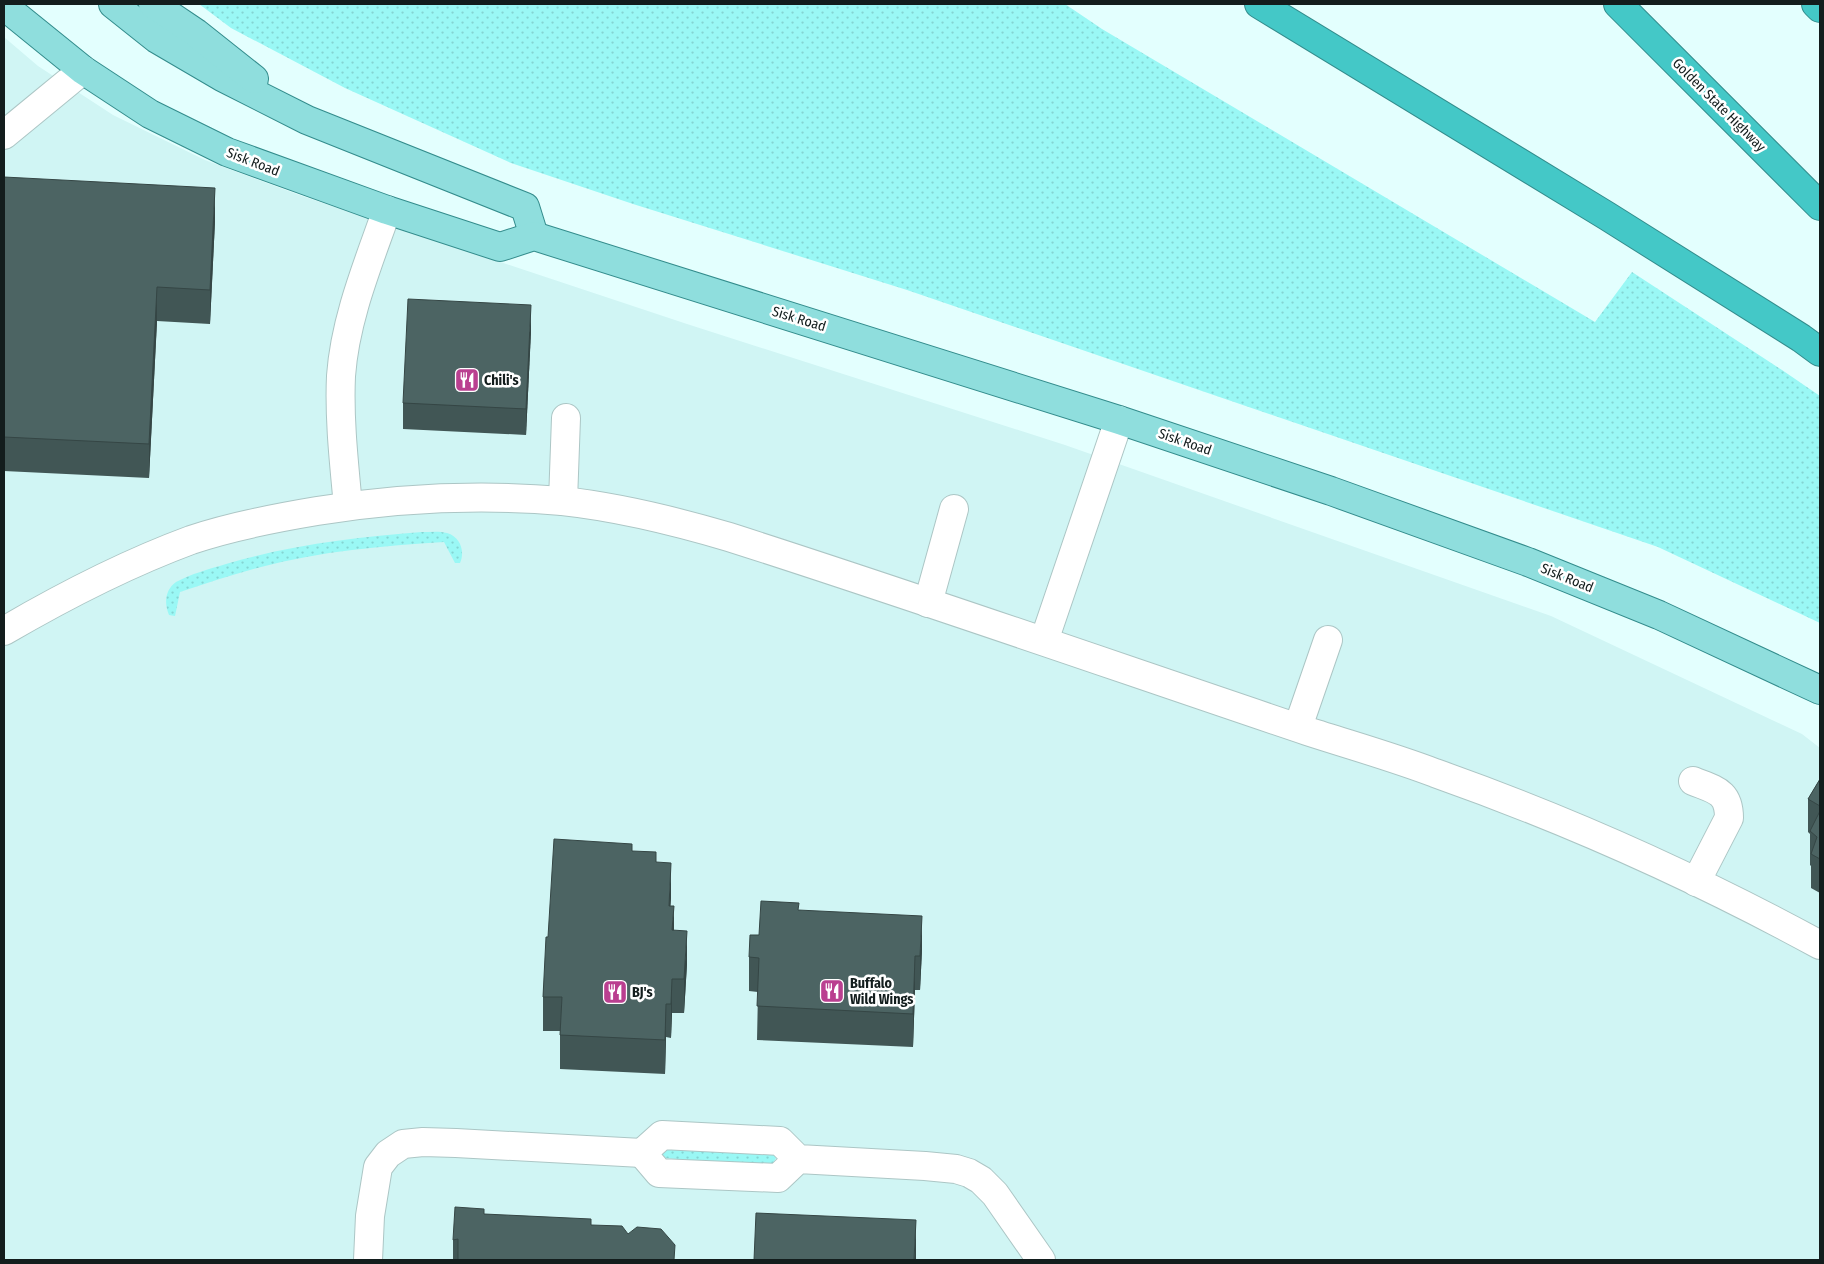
<svg xmlns="http://www.w3.org/2000/svg" width="1824" height="1264" font-family="'Fira Sans Condensed',sans-serif">
<style>
.built{fill:#d0f5f4}
.grass{fill:url(#grass-dots)}
.lines{fill:none;stroke-linecap:round;stroke-linejoin:round}
.minor-casing{stroke:#acc6c5;stroke-width:30}
.major-casing{stroke:#338c8c;stroke-width:30}
.highway-casing{stroke:#338c8c;stroke-width:30}
.minor{stroke:#fff;stroke-width:28}
.major{stroke:#8fdedd;stroke-width:28}
.highway{stroke:#44c8c7;stroke-width:28}
.wall{fill:#415655}
.shaded-wall{fill:#354645}
.building{fill:#4c6463;stroke:#354645}
.labels{text-anchor:middle;dominant-baseline:central;stroke-width:5;stroke-linejoin:round;paint-order:stroke}
.street-label{font-size:14px;fill:#131d1d;stroke:#fff}
.poi-label{font-size:14px;font-weight:bold;fill:#131d1d;stroke:#fff;text-anchor:start}
</style>
<defs>
<pattern id="grass-dots" width="8" height="8" patternUnits="userSpaceOnUse" patternTransform="scale(1.25)"><rect width="8" height="8" fill="#9af8f5"/><path d="M2 2h.1M6 6h.1" fill="none" stroke="#84d4d2" stroke-width="1.8" stroke-linecap="round"/></pattern>
</defs>
<rect width="100%" height="100%" fill="#e3fffe"/>
<polygon class="built" points="4,37 38,66 113,115 205,160 302,196 687,324 1065,445 1551,616 1802,734 1820,748 1820,1260 4,1260"/>
<g class="grass">
<polygon points="199,4 1065,4 1102,29 1595,322 1632,272 1782,370 1820,396 1820,623 1658,547 907,290 633,204 511,163 345,88 231,28"/>
<path d="M422,532C430,532 440,531 447,533C461,537 465,552 460,563H455L444,542C383,546 321,551 261,567C234,574 207,583 180,592L175,616L169,615C164,603 165,590 176,582C191,574 209,569 226,564C290,545 356,537 422,532Z"/>
<polygon points="693,1149 773,1154 776,1158 773,1163 719,1163 666,1158 662,1154 666,1150"/>
</g>
<g class="lines">
<defs>
<g id="minor">
<polyline points="4,135 83,70"/>
<polyline points="563,501 566,418"/>
<path d="M348,506C344,463 339,419 341,376C345,319 368,264 387,210"/>
<polyline points="928,603 954,509"/>
<path d="M4,631C64,596 126,564 191,540C232,526 275,518 317,511C398,498 480,494 562,501C618,507 675,521 729,537C923,599 1114,666 1307,731C1350,745 1393,757 1435,773C1568,820 1697,878 1820,945"/>
<polyline points="1044,641 1119,420"/>
<polyline points="1298,727 1328,640"/>
<path d="M1693,781C1715,790 1729,791 1729,818L1696,882"/>
<polyline points="798,1159 778,1178 659,1173 642,1153 662,1135 780,1141 798,1159 925,1166 956,1169 969,1173 981,1180 995,1194 1041,1260"/>
<polyline points="368,1260 370,1216 378,1167 388,1154 403,1144 423,1142 456,1143 642,1153"/>
</g>
<g id="major">
<polyline points="113,4 157,39 222,77 307,120 525,207 534,236"/>
<polyline points="153,4 196,33 254,79"/>
<polyline points="4,6 83,70 150,114 227,152 387,210 500,247 534,236 1119,420 1331,491 1528,562 1659,615 1820,690"/>
</g>
<g id="highway">
<polyline points="1259,4 1607,216 1801,338 1820,352"/>
<polyline points="1618,4 1820,206"/>
<polyline points="1816,4 1820,8"/>
</g>
</defs>
<use href="#minor" class="minor-casing"/>
<use href="#major" class="major-casing"/>
<use href="#highway" class="highway-casing"/>
<use href="#minor" class="minor"/>
<use href="#major" class="major"/>
<use href="#highway" class="highway"/>
</g>
<g class="wall">
<polygon points="4,177 215,221 210,324 157,321 149,478 4,471"/>
<polygon points="531,331 526,435 403,429 403,403"/>
<polygon points="1820,779 1820,893 1811,888 1811,866 1810,865 1810,834 1808,832 1808,799"/>
<polygon points="632,851 656,862 671,897 670,906 674,930 687,964 684,1013 672,1013 671,1038 666,1037 665,1074 560,1069 560,1031 543,1031 543,997 548,937"/>
<polygon points="799,910 922,950 920,990 915,990 913,1047 757,1040 758,992 749,991 749,957 759,935"/>
<polygon points="484,1214 591,1225 628,1234 675,1260 453,1260 453,1240"/>
</g>
<g class="shaded-wall">
<polygon points="215,188 215,221 210,324 210,290"/>
<polygon points="157,287 157,321 149,478 149,444"/>
<polygon points="531,305 531,331 526,435 526,409"/>
<polygon points="671,863 671,897 669,940 669,906"/>
<polygon points="674,906 674,939 672,930"/>
<polygon points="922,916 922,950 920,990 920,956"/>
<polygon points="687,931 687,964 684,1013 684,979"/>
<polygon points="915,956 915,990 913,1047 913,1014"/>
<polygon points="672,979 672,1013 671,1038 671,1004"/>
<polygon points="666,1004 666,1037 665,1074 665,1040"/>
<polygon points="916,1220 916,1260 914,1260"/>
</g>
<g class="building">
<polygon points="4,177 215,188 210,290 157,287 149,444 4,437"/>
<polygon points="408,299 531,305 526,409 403,403"/>
<polygon points="1820,779 1820,806 1808,799"/>
<polygon points="1820,811 1820,859 1811,854 1817,837 1810,831"/>
<polygon points="554,839 632,844 632,851 656,852 656,862 671,863 669,906 674,906 672,930 687,931 684,979 672,979 671,1004 666,1004 665,1040 560,1035 562,997 543,997 546,937 548,937"/>
<polygon points="761,901 799,903 798,910 922,916 920,956 915,956 913,1014 757,1006 759,958 749,957 750,935 759,935"/>
<polygon points="455,1207 484,1209 484,1214 591,1219 591,1225 622,1226 628,1234 637,1227 661,1229 675,1245 674,1260 458,1260 458,1239 453,1240"/>
<polygon points="756,1213 916,1220 914,1260 754,1260"/>
</g>
<defs>
<symbol id="restaurant-square" viewBox="-11 -11 22 22"><rect x="-9" y="-9" width="18" height="18" rx="4" fill="#ba3f90" stroke="#fff"/><path d="M-5-6h1v4h1v-4h1v4h1v-4h1v5L-1.5 .5V6h-2V.5L-5-1ZM5-6V6H3V1.5H1.5Q1.5-4 5-6Z" fill="#fff"/></symbol>
</defs>
<g fill-rule="evenodd">
<use href="#restaurant-square" x="453" y="366" width="28" height="28"/>
<use href="#restaurant-square" x="818" y="977" width="28" height="28"/>
<use href="#restaurant-square" x="601" y="978" width="28" height="28"/>
</g>
<g class="labels">
<g class="street-label">
<text transform="translate(1719 105) rotate(45)">Golden State Highway</text>
<text transform="translate(253 162) rotate(21)">Sisk Road</text>
<text transform="translate(799 319) rotate(17)">Sisk Road</text>
<text transform="translate(1185 442) rotate(19)">Sisk Road</text>
<text transform="translate(1567 578) rotate(22)">Sisk Road</text>
</g>
<g class="poi-label">
<text x="484" y="380">Chili's</text>
<text x="850" y="983">Buffalo<tspan x="850" dy="16">Wild Wings</tspan></text>
<text x="632" y="992">BJ's</text>
</g>
</g>
<rect width="1824" height="1264" fill="none" stroke="#131d1d" stroke-width="10"/>
</svg>
